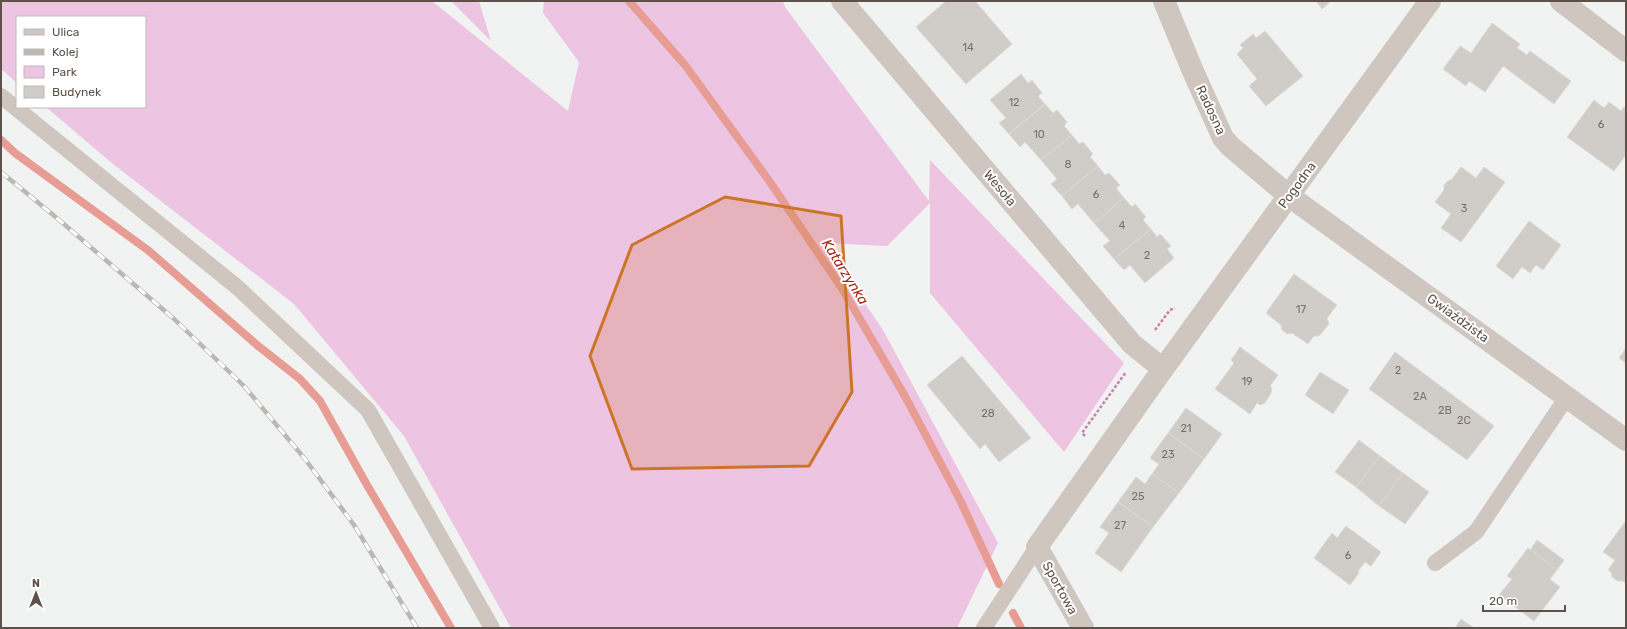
<svg xmlns="http://www.w3.org/2000/svg" width="1627" height="629" font-family="Rubik,sans-serif">
<style>
.green{fill:#edc4e1}
.lines{fill:none;stroke-linecap:round;stroke-linejoin:round}
.stream{stroke:#e79d94;stroke-width:8}
.building{fill:#d0cdc9;stroke:#dcdad6}
.path{stroke:#c97eab;stroke-width:2.5;stroke-dasharray:3 2;stroke-linecap:butt}
.lane{stroke:#cfc6c0;stroke-width:16}
.street{stroke:#cfc6c0;stroke-width:22}
.rail-casing{stroke:#bbb8b4;stroke-width:4.5}
.rail{stroke:#fff;stroke-width:3;stroke-dasharray:9;stroke-linecap:butt}
.marked{fill:#cd7429;fill-opacity:0.2;stroke:#cd7429;stroke-width:3;stroke-linejoin:round}
.labels{text-anchor:middle;dominant-baseline:central;stroke-width:4;stroke-linejoin:round;paint-order:stroke}
.number-label{font-size:11px;fill:#7a706a}
.street-label{font-size:13px;fill:#5e514a;stroke:#fff}
.water-label{font-size:14px;font-style:italic;fill:#a52516;stroke:#fff}
</style>
<rect width="100%" height="100%" fill="#f1f3f3"/>
<g class="green">
<polygon points="1,1 432,1 568,111 579,62 543,13 544,1 783,1 785,7 929,201 930,160 1124,363 1064,452 930,293 930,203 887,246 824,243 883,330 998,543 957,628 511,628 404,436 294,304 113,164 46,107 145,107 145,17 17,17 17,83 1,69"/>
<polygon points="451,1 479,1 491,41"/>
</g>
<g class="lines">
<g class="stream">
<polyline points="629,1 685,65 770,182 843,290 906,398 961,502 999,584"/>
<polyline points="1,140 15,153 149,251 257,345 300,379 320,401 367,485 451,628"/>
<polyline points="1013,613 1021,628"/>
</g>
</g>
<g class="building">
<polygon points="946,1 975,1 1012,44 966,84 916,27"/>
<polygon points="1316,1 1331,1 1322,9"/>
<polygon points="1492,23 1520,44 1517,48 1527,55 1530,51 1571,81 1554,104 1503,66 1485,92 1469,81 1466,86 1443,69 1460,46 1471,53"/>
<polygon points="1265,31 1303,76 1266,106 1249,86 1257,79 1237,54 1243,48 1240,45 1253,34 1256,38"/>
<polygon points="1021,74 1028,83 1032,80 1042,93 1038,96 1045,104 1009,134 999,123 1006,118 990,100"/>
<polygon points="1594,100 1604,108 1609,102 1621,111 1624,107 1626,108 1626,155 1614,171 1567,137"/>
<polygon points="1045,104 1053,113 1057,110 1067,122 1064,126 1072,135 1041,160 1025,142 1020,147 1009,134"/>
<polygon points="1072,135 1079,144 1083,142 1093,154 1090,157 1098,166 1062,196 1051,184 1057,179 1041,160"/>
<polygon points="1098,166 1105,175 1109,173 1120,185 1116,188 1124,198 1094,223 1078,204 1072,209 1062,196"/>
<polygon points="1461,167 1476,178 1484,167 1505,182 1461,242 1441,228 1451,214 1435,202 1444,190 1444,185 1448,181 1452,179"/>
<polygon points="1124,198 1132,207 1135,204 1146,217 1143,220 1151,229 1114,259 1103,246 1110,241 1094,223"/>
<polygon points="1529,221 1561,245 1543,270 1536,265 1530,273 1522,267 1513,279 1496,266"/>
<polygon points="1151,229 1157,237 1160,234 1171,246 1167,249 1174,258 1145,283 1130,265 1124,270 1114,259"/>
<polygon points="1294,274 1337,305 1327,318 1329,324 1319,336 1314,336 1308,344 1292,333 1287,334 1282,330 1281,325 1266,313"/>
<polygon points="1240,347 1278,375 1270,386 1272,388 1271,393 1265,403 1260,405 1257,403 1250,414 1215,389 1234,363 1231,360"/>
<polygon points="1626,348 1626,363 1619,358"/>
<polygon points="1395,352 1494,426 1467,460 1369,389"/>
<polygon points="962,356 1031,438 999,462 985,444 980,449 927,385"/>
<polygon points="1320,372 1349,390 1333,414 1305,395"/>
<polygon points="1186,408 1222,434 1204,459 1168,433"/>
<polygon points="1168,433 1204,459 1179,493 1152,474 1159,464 1150,458"/>
<polygon points="1359,440 1380,456 1356,487 1335,472"/>
<polygon points="1380,456 1403,473 1379,506 1356,487"/>
<polygon points="1403,473 1429,492 1405,524 1379,506"/>
<polygon points="1152,474 1179,493 1153,527 1118,502 1136,477 1145,484"/>
<polygon points="1118,502 1153,527 1121,572 1095,553 1109,533 1100,527"/>
<polygon points="1625,522 1626,522 1626,583 1623,581 1618,581 1612,577 1611,572 1608,570 1615,560 1603,552"/>
<polygon points="1346,526 1381,552 1371,566 1365,562 1358,571 1359,573 1350,585 1314,558 1332,533 1337,538"/>
<polygon points="1537,540 1564,560 1557,570 1530,550"/>
<polygon points="1528,548 1557,570 1550,579 1560,587 1534,621 1499,595 1512,579 1507,576"/>
<polygon points="1461,619 1474,628 1455,628"/>
</g>
<g class="lines">
<g class="path">
<polyline points="1155,330 1170,310 1175,308"/>
<polyline points="1085,436 1082,433 1126,372"/>
</g>
<g class="lane">
<polyline points="1,96 237,287 368,410 492,628"/>
<polyline points="1435,563 1476,532 1567,397"/>
<polyline points="984,628 1037,547"/>
</g>
<g class="street">
<polyline points="842,1 1132,344 1163,369"/>
<polyline points="1164,1 1192,69 1223,138 1230,146 1289,196 1626,440"/>
<polyline points="1561,1 1626,51"/>
<polyline points="1083,628 1037,547 1163,369 1430,1"/>
</g>
<defs>
<polyline id="rail" points="1,172 58,219 173,318 244,386 305,459 354,525 417,628"/>
</defs>
<use href="#rail" class="rail-casing"/>
<use href="#rail" class="rail"/>
</g>
<path class="marked" d="M725,197L841,216L852,392L809,466L632,469L590,356L632,245Z"/>
<g class="labels">
<g class="number-label">
<text x="968" y="47">14</text>
<text x="1014" y="102">12</text>
<text x="1601" y="124">6</text>
<text x="1039" y="134">10</text>
<text x="1068" y="164">8</text>
<text x="1096" y="194">6</text>
<text x="1464" y="208">3</text>
<text x="1122" y="225">4</text>
<text x="1147" y="255">2</text>
<text x="1301" y="309">17</text>
<text x="1398" y="370">2</text>
<text x="1247" y="381">19</text>
<text x="1420" y="396">2A</text>
<text x="1445" y="410">2B</text>
<text x="988" y="413">28</text>
<text x="1464" y="420">2C</text>
<text x="1186" y="428">21</text>
<text x="1168" y="454">23</text>
<text x="1138" y="496">25</text>
<text x="1120" y="525">27</text>
<text x="1348" y="555">6</text>
</g>
<g class="street-label">
<text transform="translate(1211 110) rotate(65)">Radosna</text>
<text transform="translate(1297 185) rotate(-54)">Pogodna</text>
<text transform="translate(1000 188) rotate(50)">Wesoła</text>
<text transform="translate(1458 318) rotate(36)">Gwiaździsta</text>
<text transform="translate(1060 588) rotate(61)">Sportowa</text>
</g>
<g class="water-label">
<text transform="translate(845 272) rotate(58)">Katarzynka</text>
</g>
</g>
<rect width="1627" height="629" fill="none" stroke="#5e514a" stroke-width="4"/>
<rect x="16" y="16" width="130" height="92" fill="#ffffff" stroke="#bfb9b7"/>
<rect x="24" y="29" width="20" height="6" fill="#cfc6c0" stroke="#bfb9b7"/>
<text x="52" y="36" font-size="12" fill="#5e514a">Ulica</text>
<rect x="24" y="49" width="20" height="6" fill="#bbb8b4" stroke="#bfb9b7"/>
<text x="52" y="56" font-size="12" fill="#5e514a">Kolej</text>
<rect x="24" y="66" width="20" height="12" fill="#edc4e1" stroke="#bfb9b7"/>
<text x="52" y="76" font-size="12" fill="#5e514a">Park</text>
<rect x="24" y="86" width="20" height="12" fill="#d0cdc9" stroke="#bfb9b7"/>
<text x="52" y="96" font-size="12" fill="#5e514a">Budynek</text>
<g transform="translate(36 593)" stroke="#ffffff" stroke-width="3" paint-order="stroke">
<path d="M0-3L7 15L0 10L-7 15Z" fill="#5e514a"/>
<text y="-6" font-size="11" font-weight="bold" text-anchor="middle" fill="#5e514a">N</text>
</g>
<path d="M1483 605v6h82v-6" fill="none" stroke="#5e514a" stroke-width="2"/>
<text x="1489" y="605" font-size="12" fill="#5e514a" stroke="#ffffff" stroke-width="3" paint-order="stroke">20 m</text>
</svg>
